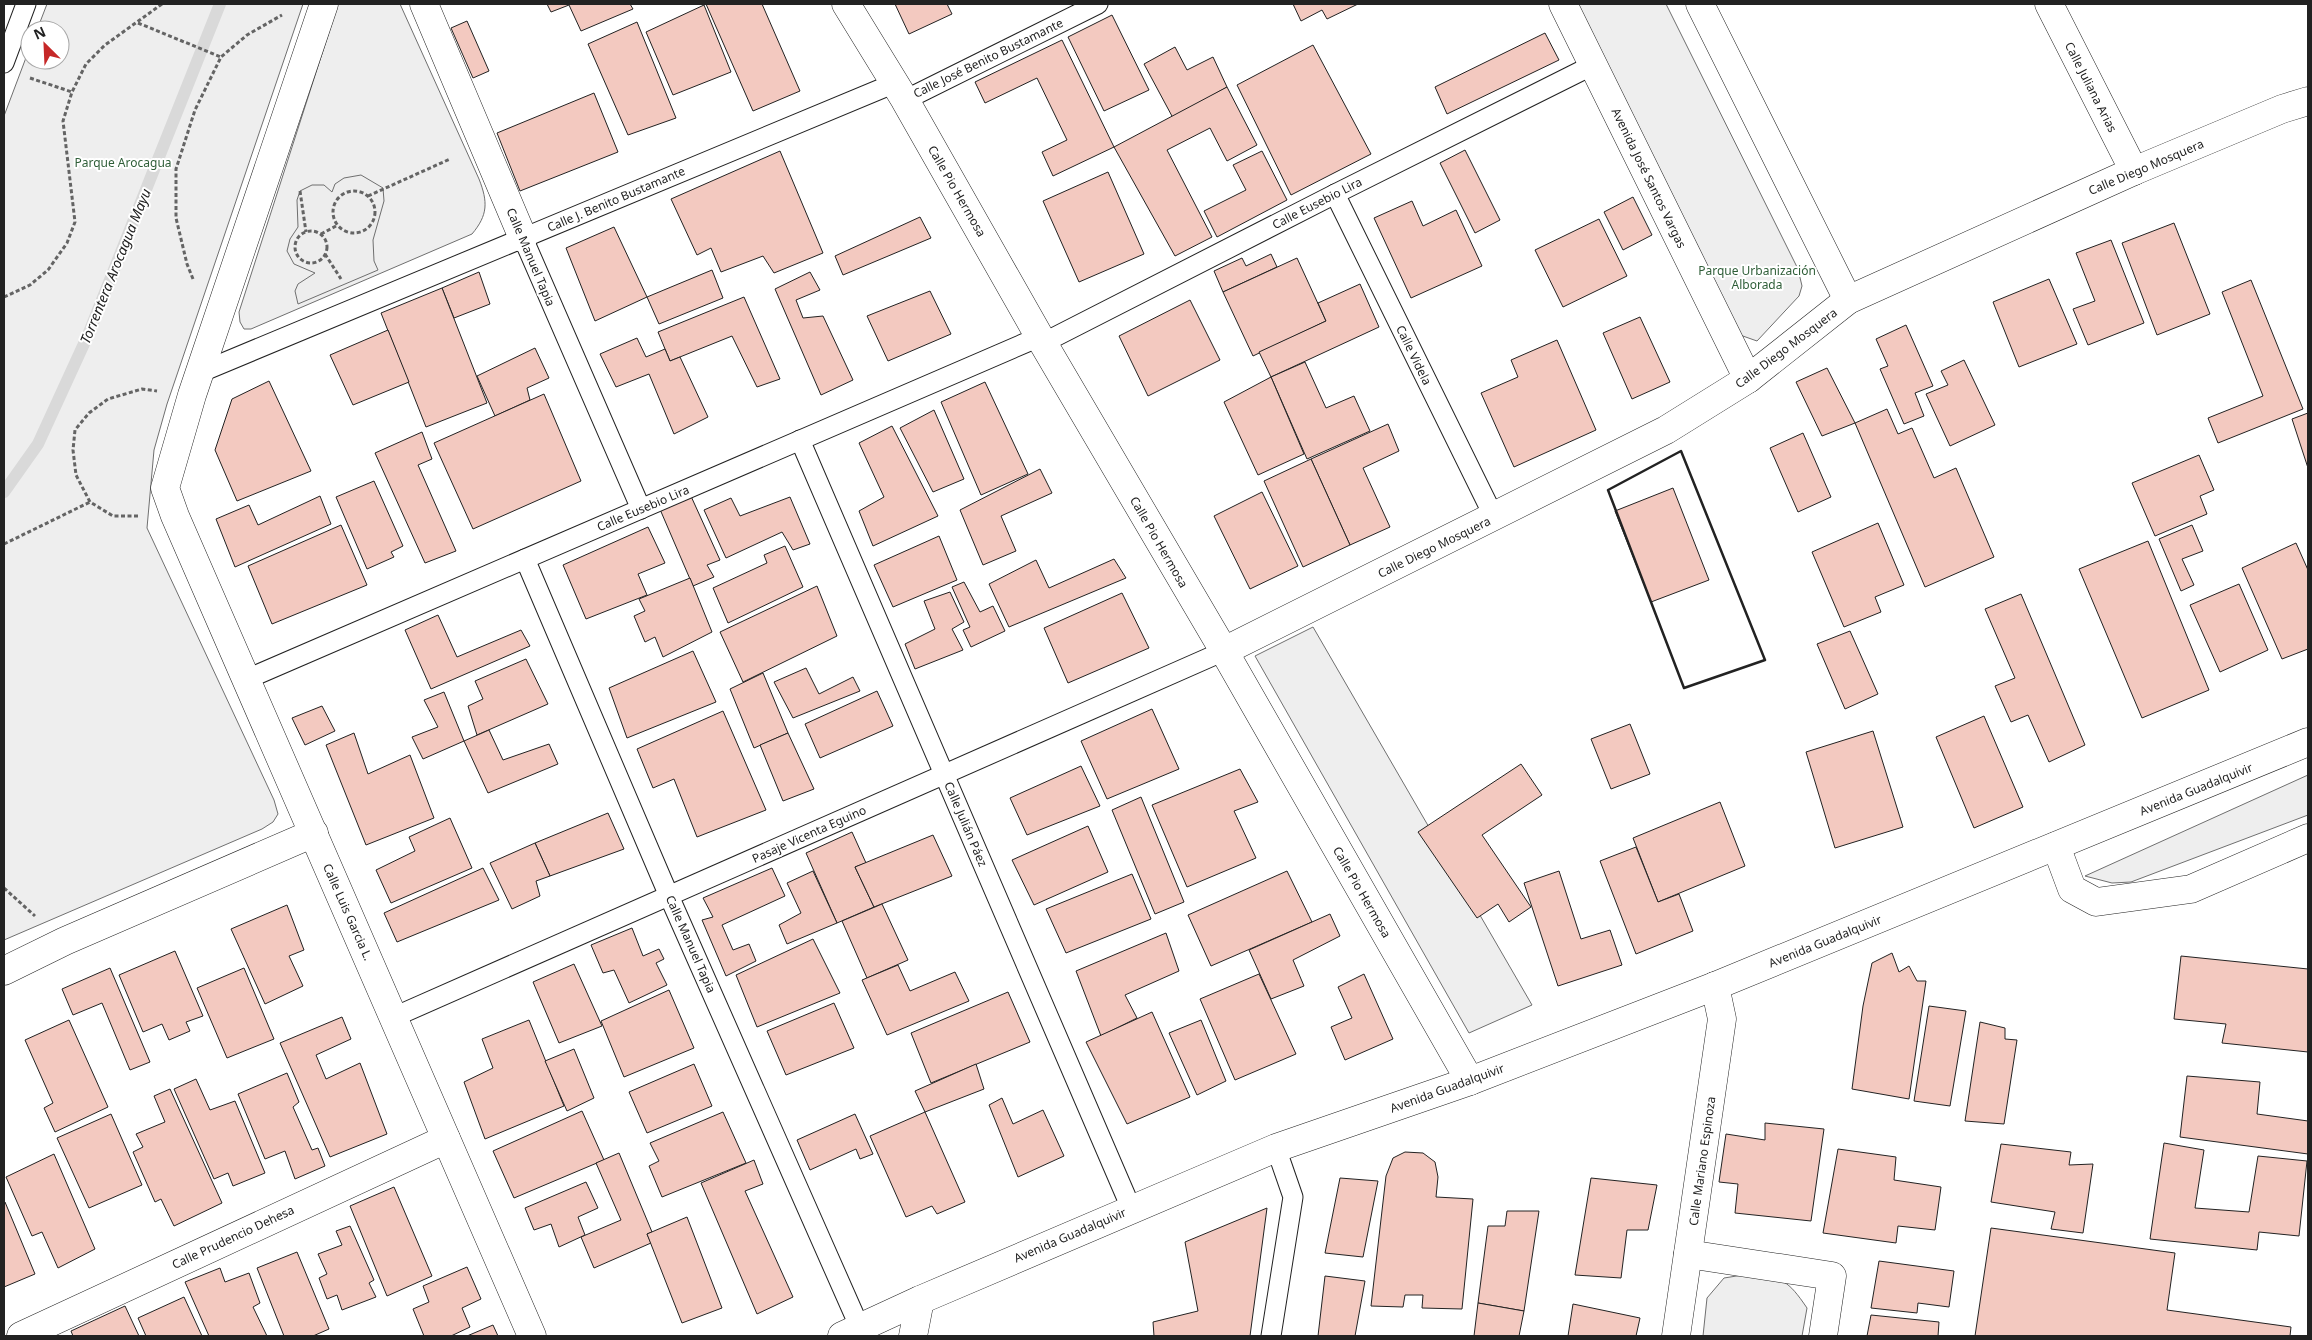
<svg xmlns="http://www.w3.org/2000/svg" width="2312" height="1340" font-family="'Noto Sans',sans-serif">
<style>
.green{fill:#eee;stroke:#6f6f6f}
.parking{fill:#ededed;stroke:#6f6f6f}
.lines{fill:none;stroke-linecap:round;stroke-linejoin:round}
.stream{stroke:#d9d9d9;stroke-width:12}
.building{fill:#f3c9c0;stroke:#222}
.lane-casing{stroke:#222;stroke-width:21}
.street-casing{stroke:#222;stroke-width:29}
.path{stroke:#646464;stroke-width:3;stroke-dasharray:4 2.5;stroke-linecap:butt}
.lane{stroke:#fff;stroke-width:19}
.street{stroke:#fff;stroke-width:28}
.wall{stroke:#222;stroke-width:2.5}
.labels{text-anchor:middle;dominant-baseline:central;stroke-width:4;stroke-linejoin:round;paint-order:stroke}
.street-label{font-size:12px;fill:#222;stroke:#fff}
.park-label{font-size:12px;fill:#2f5e38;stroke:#fff}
.water-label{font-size:14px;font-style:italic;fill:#222;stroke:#fff}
</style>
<rect width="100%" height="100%" fill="#fff"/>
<g class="green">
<polygon points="47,4 303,4 167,404 154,450 147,528 274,800 278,814 273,822 262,829 4,940 4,116 30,47 30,60 60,60 60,30 37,30"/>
<path d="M338,4H400L479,179C488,202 488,215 472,234L251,329H244L240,322L239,312Z"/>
<polygon points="1576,4 1666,4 1798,269 1802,286 1799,296 1757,341 1740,335"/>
<polygon points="1313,627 1532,1005 1469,1033 1255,656"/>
<polygon points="2308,775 2308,815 2131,882 2112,883 2085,876"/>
<path d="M1749,1274C1782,1277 1788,1280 1807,1308L1802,1336H1703L1707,1298L1724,1278Z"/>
</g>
<polygon class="parking" points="361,175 383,188 384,201 373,240 374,261 378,270 298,304 295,291 298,284 315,273 294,264 287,251 290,239 298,227 297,200 300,191 312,185 324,185 332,192 335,184 344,178"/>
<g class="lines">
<polyline class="stream" points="4,492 38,444 88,335 220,4"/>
</g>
<g class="building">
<polygon points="547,4 630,4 633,9 581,31 569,5 551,12"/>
<polygon points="706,4 762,4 800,91 753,111"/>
<polygon points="895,4 947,4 952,14 909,34"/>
<polygon points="1293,4 1358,4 1327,19 1322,10 1301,21"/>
<polygon points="704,5 731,72 673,95 646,32"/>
<polygon points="1112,15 1149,90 1104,111 1068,37"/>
<polygon points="467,21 489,71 473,78 451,28"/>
<polygon points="637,22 676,118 628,135 588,44"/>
<polygon points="1545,33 1559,60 1447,114 1435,87"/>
<polygon points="1062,40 1114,147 1053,176 1042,152 1067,140 1037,78 985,103 975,82"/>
<polygon points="1313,45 1371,154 1291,195 1237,85"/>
<polygon points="1175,47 1187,70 1213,57 1227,87 1173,118 1144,64"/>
<polygon points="1227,87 1257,145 1227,161 1210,128 1167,150 1212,237 1175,256 1114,147"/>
<polygon points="594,93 618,152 520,191 497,133"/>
<polygon points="1465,150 1500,220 1475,233 1440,163"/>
<polygon points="780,151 823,253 774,273 763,256 721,272 711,248 697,255 671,199"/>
<polygon points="1262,151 1287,200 1217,237 1204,211 1246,190 1233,165"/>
<polygon points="1108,172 1144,254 1079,282 1043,201"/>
<polygon points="1633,197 1652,235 1623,250 1604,212"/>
<polygon points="1412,201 1423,226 1456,210 1482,266 1411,298 1374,218"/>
<polygon points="920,217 931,238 843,275 835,256"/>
<polygon points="1599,219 1627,276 1563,307 1535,250"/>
<polygon points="2174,223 2210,314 2157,335 2122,243"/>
<polygon points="614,227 647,297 595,321 566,248"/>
<polygon points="2111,240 2144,323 2088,345 2073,309 2095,301 2076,253"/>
<polygon points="1271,254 1277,267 1223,292 1214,271 1242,258 1246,266"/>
<polygon points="1297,258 1326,321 1253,356 1223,292"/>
<polygon points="712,270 723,298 659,324 647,297"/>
<polygon points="479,272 490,304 454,318 442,288"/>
<polygon points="810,272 820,290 796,300 803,318 823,316 853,380 821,395 775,289"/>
<polygon points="2049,279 2077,344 2019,367 1993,302"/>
<polygon points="2251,280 2303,409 2218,443 2208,418 2263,396 2222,292"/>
<polygon points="1360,284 1379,327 1271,377 1259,352 1326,321 1318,303"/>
<polygon points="442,288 487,403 426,427 381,313"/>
<polygon points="930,291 951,334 888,361 867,316"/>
<polygon points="744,297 780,379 757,387 732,336 670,361 658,332"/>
<polygon points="1190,300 1220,360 1148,396 1119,336"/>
<polygon points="1640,317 1670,382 1632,399 1603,333"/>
<polygon points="1906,325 1933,386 1915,393 1924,416 1904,424 1880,369 1888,366 1876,339"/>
<polygon points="388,330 409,382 353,405 330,355"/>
<polygon points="637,338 646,357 665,349 670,361 680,357 708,417 674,434 649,374 616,387 600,354"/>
<polygon points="1557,340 1596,430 1514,467 1481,393 1518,377 1511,360"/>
<polygon points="535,348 549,378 527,388 530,400 495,416 477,376"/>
<polygon points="1964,360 1995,425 1950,446 1926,394 1948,385 1941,371"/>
<polygon points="1305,362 1326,408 1354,396 1370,431 1307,459 1271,377"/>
<polygon points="1827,368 1855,423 1822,436 1796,382"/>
<polygon points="1271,377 1304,454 1258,475 1224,402"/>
<polygon points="269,381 311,471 237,501 215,450 232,399"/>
<polygon points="985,382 1028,474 981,495 941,402"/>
<polygon points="544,394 581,481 473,529 434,443"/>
<polygon points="1887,409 1898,434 1912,428 1934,478 1956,468 1994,557 1925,587 1855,423"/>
<polygon points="934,410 964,479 933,492 900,428"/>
<polygon points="2308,413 2308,468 2292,419"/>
<polygon points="1388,424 1399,451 1363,468 1390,527 1350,545 1311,459"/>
<polygon points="892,426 938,516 873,546 859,511 884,497 859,443"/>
<polygon points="422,432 432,459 418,465 456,551 425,563 375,453"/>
<polygon points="1803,433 1831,497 1798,512 1770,448"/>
<polygon points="2199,455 2214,490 2200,496 2207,514 2155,536 2132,483"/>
<polygon points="1311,459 1350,545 1303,567 1264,481"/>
<polygon points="1040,469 1052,493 1001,516 1016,551 983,565 960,510"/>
<polygon points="374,481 403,546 391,552 394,557 367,569 336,497"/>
<polygon points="1673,488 1709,580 1651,602 1615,511"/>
<polygon points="1262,492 1298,566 1250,589 1214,516"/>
<polygon points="690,494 720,560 707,565 714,577 693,586 659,507"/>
<polygon points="320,496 331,524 235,567 216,519 249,505 258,525"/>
<polygon points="790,497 810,544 793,550 782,532 726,558 704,510 731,498 740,516"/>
<polygon points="1878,523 1904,585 1875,597 1881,612 1844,627 1812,552"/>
<polygon points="341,525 367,585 272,624 248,566"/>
<polygon points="2192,525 2203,551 2182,559 2194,585 2181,591 2159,539"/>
<polygon points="648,527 665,563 638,574 647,595 586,619 563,565"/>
<polygon points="939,536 957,580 893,607 874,565"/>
<polygon points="2148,541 2209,690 2142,718 2079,569"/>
<polygon points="2296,543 2308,570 2308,649 2282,659 2242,568"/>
<polygon points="785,546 803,587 728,623 713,588 767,563 764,555"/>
<polygon points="1114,559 1126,578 1009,627 989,584 1036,560 1049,588"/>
<polygon points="690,578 712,632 663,657 655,637 645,642 634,616 645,611 639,599"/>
<polygon points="964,582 980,612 993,606 1005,631 971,647 963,630 970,627 952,587"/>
<polygon points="2239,584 2268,650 2220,672 2190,605"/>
<polygon points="817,586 837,636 743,682 720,632"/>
<polygon points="950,592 964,622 952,629 963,650 915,669 905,644 935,629 924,601"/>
<polygon points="1122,593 1149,648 1068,683 1044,628"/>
<polygon points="2021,594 2085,745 2049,762 2028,715 2011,722 1995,686 2015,678 1985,609"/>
<polygon points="438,615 457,657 521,630 530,646 431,689 405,630"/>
<polygon points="1850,631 1878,694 1845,709 1817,644"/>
<polygon points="693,651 716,702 627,738 609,688"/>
<polygon points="526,659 548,704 477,735 468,706 483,699 475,681"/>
<polygon points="806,668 819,694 853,677 860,691 793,718 774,682"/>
<polygon points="763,673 788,733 754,748 730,689"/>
<polygon points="877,691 893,726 820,758 805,724"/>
<polygon points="444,692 464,741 423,759 412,737 438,727 424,700"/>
<polygon points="322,706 335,731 305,745 292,718"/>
<polygon points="1152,709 1179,769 1107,799 1081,741"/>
<polygon points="723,711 766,810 697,837 674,779 653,788 637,749"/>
<polygon points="1984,716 2023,807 1974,828 1936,737"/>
<polygon points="1630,724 1650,774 1611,789 1591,739"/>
<polygon points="489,730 503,760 549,744 558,764 488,793 464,741"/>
<polygon points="1873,731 1903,827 1835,848 1806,752"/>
<polygon points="354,733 368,774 410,755 434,818 366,845 326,745"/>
<polygon points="788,733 814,789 783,801 760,745"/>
<polygon points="1521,764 1542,795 1482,835 1531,907 1509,922 1498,904 1477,918 1418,832"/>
<polygon points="1081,766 1100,806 1027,835 1010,798"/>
<polygon points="1240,769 1258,802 1234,811 1256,858 1187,887 1152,805"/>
<polygon points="1141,797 1184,902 1155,914 1112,810"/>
<polygon points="1720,802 1745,866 1658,902 1633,838"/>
<polygon points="608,813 624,849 550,876 535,843"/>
<polygon points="450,818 472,868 391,903 376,870 415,851 409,837"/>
<polygon points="1088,826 1108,872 1034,905 1012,860"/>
<polygon points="852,832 866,863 855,867 874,907 837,923 806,853"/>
<polygon points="933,835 952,876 874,907 855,867"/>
<polygon points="535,843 550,876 536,881 540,896 512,909 490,863"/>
<polygon points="1636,847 1658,902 1679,894 1693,931 1636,954 1600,861"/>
<polygon points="483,868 499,900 397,942 384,913"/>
<polygon points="772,868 785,896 722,925 733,950 749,944 756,961 726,976 702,920 713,917 703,898"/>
<polygon points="813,871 837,923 787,944 779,925 801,913 787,883"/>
<polygon points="1287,871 1312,922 1211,966 1188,915"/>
<polygon points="1559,871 1581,939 1610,930 1622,965 1558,986 1524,883"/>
<polygon points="1132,874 1151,919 1066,953 1046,909"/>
<polygon points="882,904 908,960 867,978 842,921"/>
<polygon points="287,905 304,950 289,956 303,986 265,1004 231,929"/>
<polygon points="1330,914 1340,936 1293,960 1304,986 1271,999 1249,950"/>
<polygon points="632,928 643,956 659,949 664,959 656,963 667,985 629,1003 614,970 603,973 591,945"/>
<polygon points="1166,933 1179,971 1125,995 1137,1018 1101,1036 1076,971"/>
<polygon points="813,939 840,993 757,1027 736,975"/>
<polygon points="175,951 203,1016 186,1022 190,1031 169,1040 162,1024 143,1032 119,975"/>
<polygon points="1892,953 1899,972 1909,966 1917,981 1926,981 1909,1099 1852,1089 1863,1006 1872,963"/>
<polygon points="2181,956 2308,969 2308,1052 2222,1043 2226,1024 2174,1019"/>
<polygon points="574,964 602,1026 559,1043 533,982"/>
<polygon points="898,965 910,991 955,972 969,1001 887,1035 862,980"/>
<polygon points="110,968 150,1062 130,1070 102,1003 73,1015 62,989"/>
<polygon points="244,968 274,1039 227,1058 197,988"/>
<polygon points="1259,974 1296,1054 1235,1080 1200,999"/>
<polygon points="1364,974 1393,1039 1345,1060 1331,1027 1352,1018 1338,987"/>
<polygon points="669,990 694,1048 624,1077 601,1021"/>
<polygon points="1008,992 1030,1042 931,1083 911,1033"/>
<polygon points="834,1003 854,1048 786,1075 767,1031"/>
<polygon points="1929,1006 1966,1011 1950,1106 1914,1101"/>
<polygon points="1152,1012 1190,1097 1127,1124 1086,1042"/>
<polygon points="342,1017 351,1039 316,1055 326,1079 360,1063 387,1134 330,1157 280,1043"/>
<polygon points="69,1020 108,1107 55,1132 44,1108 53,1103 25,1040"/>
<polygon points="529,1020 564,1106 485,1139 464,1082 493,1068 482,1039"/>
<polygon points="1201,1020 1226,1081 1197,1095 1169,1033"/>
<polygon points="1980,1022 2005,1028 2005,1039 2017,1040 2004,1124 1965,1121"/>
<polygon points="574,1049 594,1098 567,1111 545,1061"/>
<polygon points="694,1064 712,1106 647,1133 629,1092"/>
<polygon points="976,1064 984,1089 925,1112 915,1091"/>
<polygon points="287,1073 299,1102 293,1107 312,1150 318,1148 325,1166 295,1179 285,1151 265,1159 238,1094"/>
<polygon points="2187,1076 2260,1082 2257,1114 2308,1121 2308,1154 2180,1137"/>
<polygon points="196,1079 210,1110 235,1101 265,1173 233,1186 228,1173 214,1179 174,1089"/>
<polygon points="170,1089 222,1203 174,1226 161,1199 155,1202 133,1152 143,1147 136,1134 165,1122 154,1096"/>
<polygon points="1002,1098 1013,1124 1043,1110 1064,1156 1018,1177 989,1105"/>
<polygon points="582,1111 604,1160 514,1198 493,1151"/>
<polygon points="723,1112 746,1163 662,1197 649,1166 659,1161 650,1143"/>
<polygon points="925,1112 965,1202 937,1214 932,1206 906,1217 870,1136"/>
<polygon points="111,1114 142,1185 89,1208 57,1138"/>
<polygon points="855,1114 873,1154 860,1159 856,1149 810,1170 797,1140"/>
<polygon points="1765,1123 1824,1129 1811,1221 1735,1213 1738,1184 1719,1182 1726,1134 1765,1140"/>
<polygon points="2164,1143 2204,1150 2195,1208 2249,1212 2258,1156 2307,1161 2299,1236 2259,1232 2257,1250 2150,1239"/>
<polygon points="2001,1144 2071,1152 2069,1165 2093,1164 2083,1233 2051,1229 2055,1212 1991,1202"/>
<polygon points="1838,1149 1896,1157 1894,1180 1941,1187 1935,1230 1898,1226 1896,1243 1823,1233"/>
<polygon points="1405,1152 1423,1153 1435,1162 1438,1177 1436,1197 1473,1199 1462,1309 1422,1308 1423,1295 1405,1295 1403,1307 1371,1306 1386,1176 1393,1158"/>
<polygon points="619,1153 652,1232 647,1234 651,1243 594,1268 581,1237 621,1220 596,1163"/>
<polygon points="54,1154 95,1249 58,1268 42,1232 32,1236 6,1177"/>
<polygon points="754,1160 763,1184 745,1191 793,1297 757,1314 701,1183"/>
<polygon points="1340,1178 1378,1181 1363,1257 1325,1253"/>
<polygon points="1591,1178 1657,1185 1648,1230 1627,1230 1621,1278 1575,1275"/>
<polygon points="586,1182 598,1208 578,1217 585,1235 559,1247 551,1224 534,1230 525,1208"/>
<polygon points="394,1187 432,1276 387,1296 350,1206"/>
<polygon points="5,1202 35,1274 4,1287 4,1202"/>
<polygon points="1267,1208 1250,1336 1154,1336 1153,1322 1198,1311 1185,1242"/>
<polygon points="1507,1211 1539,1211 1524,1311 1478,1303 1488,1226 1505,1226"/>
<polygon points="687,1217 722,1308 682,1323 647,1234"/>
<polygon points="350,1226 374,1280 369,1283 376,1297 342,1310 337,1295 327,1299 319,1278 327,1274 318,1254 342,1245 336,1231"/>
<polygon points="1991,1228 2175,1253 2167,1310 2291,1327 2290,1336 1975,1336"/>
<polygon points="297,1252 329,1329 313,1336 284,1336 257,1268"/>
<polygon points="1879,1261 1954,1271 1949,1307 1918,1303 1917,1313 1871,1308"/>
<polygon points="467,1267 481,1299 462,1308 470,1327 451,1336 424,1336 413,1309 429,1302 423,1286"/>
<polygon points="220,1268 225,1282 249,1273 260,1303 253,1307 267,1336 209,1336 185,1282"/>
<polygon points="1325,1276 1365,1281 1355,1336 1318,1336"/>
<polygon points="184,1297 202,1336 146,1336 138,1318"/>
<polygon points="1478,1303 1524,1311 1519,1336 1474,1336"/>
<polygon points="1573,1304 1640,1318 1636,1336 1568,1336"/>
<polygon points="125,1306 139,1336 73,1336 71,1331"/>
<polygon points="1871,1315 1939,1322 1938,1336 1867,1336"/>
<polygon points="493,1325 498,1336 467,1336"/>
</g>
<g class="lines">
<defs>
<g id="lane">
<polyline points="4,63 26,4"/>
<polyline points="905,100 1098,4"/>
<polyline points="1335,194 1494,517"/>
<polyline points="523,238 641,509"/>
<polyline points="1043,343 1335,194 1593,65"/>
<polyline points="199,373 895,83"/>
<polyline points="800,440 1131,1208"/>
<polyline points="525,559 669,896 860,1328"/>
<polyline points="247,679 1039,337"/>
<polyline points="394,1017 1224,651"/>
<polyline points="1271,1336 1293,1197 1276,1148"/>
</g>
<g id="street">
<polyline points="324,4 192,395 165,488 175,516 532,1336"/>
<polyline points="424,4 523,238"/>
<polyline points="846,4 905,100 1043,343 1224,651 1470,1081"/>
<polyline points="1563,4 1748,379"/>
<polyline points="1700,4 1848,300"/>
<polyline points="2049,4 2134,171"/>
<polyline points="1224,651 1666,430 1748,379 1848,300 2134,171 2282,109 2308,101"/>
<polyline points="2056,846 2072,889 2096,902 2191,889 2308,838"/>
<polyline points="4,971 65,941 314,833"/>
<polyline points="1688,1254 1832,1276 1823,1336"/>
<polyline points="21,1336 446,1139"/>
<polyline points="842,1336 920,1300 1276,1148 1470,1081 1715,986 2308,742"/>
<polyline points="913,1336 920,1300"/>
<polyline points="1676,1336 1722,1019 1715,986"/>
</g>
</defs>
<use href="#lane" class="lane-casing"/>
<use href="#street" class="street-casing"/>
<g class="path">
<polyline points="138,23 221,57"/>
<polyline points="30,78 72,92"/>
<polyline points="300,191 306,232"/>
<circle cx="354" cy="212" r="21"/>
<polyline points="368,196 450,159"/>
<circle cx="311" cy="247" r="16"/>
<polyline points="321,234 338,225"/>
<polyline points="325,254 341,279"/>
<polyline points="193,279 187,264 176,218 176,169 195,110 221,57 247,35 282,15"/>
<polyline points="4,297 30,285 48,270 67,243 75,222 63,121 72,92 86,64 105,45 162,4"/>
<polyline points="138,516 113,516 90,502 76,475 73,450 75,430 89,413 108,399 142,389 157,391"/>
<polyline points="4,544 90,502"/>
<polyline points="4,888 35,916"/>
</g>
<use href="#lane" class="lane"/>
<use href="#street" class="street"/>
<polygon class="wall" points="1681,451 1765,660 1684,688 1608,490"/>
</g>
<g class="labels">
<g class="street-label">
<text transform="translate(988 58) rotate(-26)">Calle José Benito Bustamante</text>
<text transform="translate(2091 87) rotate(63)">Calle Juliana Arias</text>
<text transform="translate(2146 167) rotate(-23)">Calle Diego Mosquera</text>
<text transform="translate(1649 178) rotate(64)">Avenida José Santos Vargas</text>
<text transform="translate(957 191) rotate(60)">Calle Pio Hermosa</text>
<text transform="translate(616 199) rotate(-23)">Calle J. Benito Bustamante</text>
<text transform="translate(1317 203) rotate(-27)">Calle Eusebio Lira</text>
<text transform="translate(531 257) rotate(67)">Calle Manuel Tapia</text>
<text transform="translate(1786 348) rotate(-37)">Calle Diego Mosquera</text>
<text transform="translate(1414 355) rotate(64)">Calle Videla</text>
<text transform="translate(643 508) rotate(-23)">Calle Eusebio Lira</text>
<text transform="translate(1159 542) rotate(60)">Calle Pio Hermosa</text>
<text transform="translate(1434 547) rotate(-26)">Calle Diego Mosquera</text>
<text transform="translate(2196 789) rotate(-22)">Avenida Guadalquivir</text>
<text transform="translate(966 824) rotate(67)">Calle Julián Páez</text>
<text transform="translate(809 834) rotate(-24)">Pasaje Vicenta Eguino</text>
<text transform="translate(1362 892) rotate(60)">Calle Pio Hermosa</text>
<text transform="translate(348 912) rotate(66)">Calle Luis Garcia L.</text>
<text transform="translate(1825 941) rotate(-22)">Avenida Guadalquivir</text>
<text transform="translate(691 944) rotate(66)">Calle Manuel Tapia</text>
<text transform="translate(1447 1088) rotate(-20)">Avenida Guadalquivir</text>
<text transform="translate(1702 1161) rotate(-82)">Calle Mariano Espinoza</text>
<text transform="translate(1070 1235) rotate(-23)">Avenida Guadalquivir</text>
<text transform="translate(233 1237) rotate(-25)">Calle Prudencio Dehesa</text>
</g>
<g class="park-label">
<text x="123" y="162">Parque Arocagua</text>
<text x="1757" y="270">Parque Urbanización<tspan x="1757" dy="14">Alborada</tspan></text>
</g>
<g class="water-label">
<text transform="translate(115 266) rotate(-68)">Torrentera Arocagua Mayu</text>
</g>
</g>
<rect width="2312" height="1340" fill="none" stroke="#222222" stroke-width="10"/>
<g transform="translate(45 45) rotate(336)"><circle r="24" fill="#ffffff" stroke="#a7a7a7"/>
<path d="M0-4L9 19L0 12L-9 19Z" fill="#c62828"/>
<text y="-8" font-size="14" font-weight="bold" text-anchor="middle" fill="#222222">N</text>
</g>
</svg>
